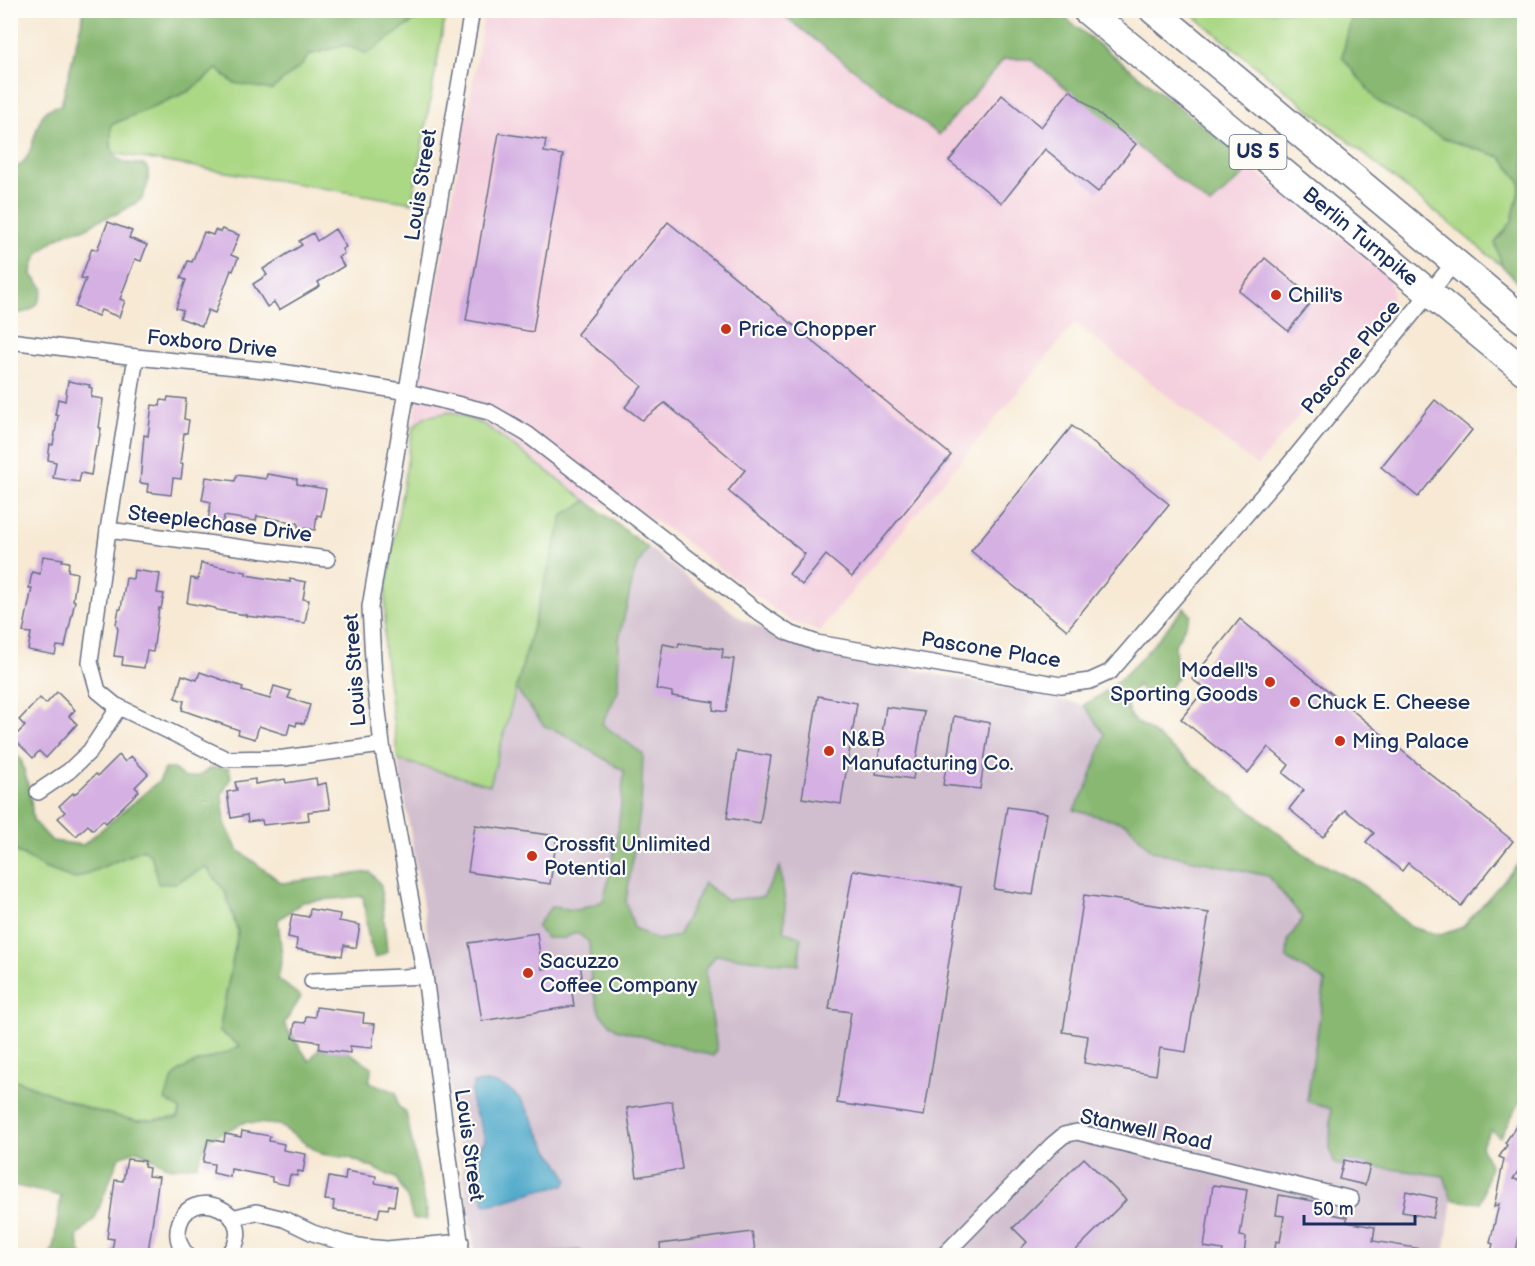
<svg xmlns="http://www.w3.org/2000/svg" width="1535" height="1266" font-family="'Balsamiq Sans',sans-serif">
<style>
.built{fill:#f4cfdd}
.industrial{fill:#d0bdcd}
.green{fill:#abd885;stroke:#638472;stroke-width:1.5}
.forest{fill:#88b872;stroke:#527468;stroke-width:1.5}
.water{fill:#4ba7c9;stroke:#336b94;stroke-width:1.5}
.building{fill:#d5b1e3}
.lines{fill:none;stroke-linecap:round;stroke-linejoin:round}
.street-casing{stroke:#687087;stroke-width:18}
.highway-casing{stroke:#687087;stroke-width:30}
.street{stroke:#fff;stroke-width:15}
.highway{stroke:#fff;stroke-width:27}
.poi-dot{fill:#c8321e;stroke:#fdfcf7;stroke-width:2}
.labels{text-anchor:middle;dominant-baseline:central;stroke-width:4.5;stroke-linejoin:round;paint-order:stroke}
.shield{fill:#fdfcf7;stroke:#5f6c8c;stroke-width:1.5}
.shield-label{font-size:20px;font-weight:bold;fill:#1b2f5e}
.street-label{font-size:21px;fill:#1b2f5e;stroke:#fdfcf7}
.poi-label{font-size:21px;fill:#1b2f5e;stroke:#fdfcf7;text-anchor:start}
</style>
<rect width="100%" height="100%" fill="#fdfcf7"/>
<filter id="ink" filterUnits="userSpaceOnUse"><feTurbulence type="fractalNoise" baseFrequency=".0167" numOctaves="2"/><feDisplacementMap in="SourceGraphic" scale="12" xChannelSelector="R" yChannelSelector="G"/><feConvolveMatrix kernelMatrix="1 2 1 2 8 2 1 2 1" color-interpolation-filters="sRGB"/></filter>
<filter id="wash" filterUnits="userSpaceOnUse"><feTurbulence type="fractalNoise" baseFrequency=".008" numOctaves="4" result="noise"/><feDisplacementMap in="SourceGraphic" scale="24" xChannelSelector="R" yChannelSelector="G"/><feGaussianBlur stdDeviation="1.35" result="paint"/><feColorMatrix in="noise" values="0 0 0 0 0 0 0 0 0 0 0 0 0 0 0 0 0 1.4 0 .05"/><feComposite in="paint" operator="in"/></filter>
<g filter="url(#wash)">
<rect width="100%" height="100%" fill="#f7e9d4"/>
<polygon class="built" points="485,11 778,11 939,135 1004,59 1030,59 1210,204 1251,168 1388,274 1393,294 1384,313 1257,466 1075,323 819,631 791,622 671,531 639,512 587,501 485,425 424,417 413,428"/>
<polygon class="industrial" points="587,501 743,620 806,647 1084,705 1106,734 1087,787 1075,810 1127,824 1152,851 1269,876 1303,918 1288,940 1325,980 1307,1101 1331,1109 1330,1149 1344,1160 1370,1166 1444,1176 1452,1200 1444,1255 475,1255 425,917 398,760 490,785 563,515"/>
<g class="green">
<polygon points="428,11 446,11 412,203 112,153 110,125 189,91 217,69 234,83 302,65 309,55 345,45 367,53"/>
<polygon points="1188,11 1360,11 1350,22 1442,138 1501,157 1521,183 1512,221 1496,243 1502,266"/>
<polygon points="451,412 485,425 587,501 563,515 490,785 398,760 384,648 386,588 413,428 424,417"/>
<polygon points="10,848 44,868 75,879 144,849 176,883 206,866 225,891 238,932 219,1031 240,1046 229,1053 195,1063 178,1118 137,1121 89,1109 11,1078"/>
</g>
<g class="forest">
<polygon points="1360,10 1524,11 1524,288 1502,266 1495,243 1512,221 1521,183 1501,157 1442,138 1377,101 1342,57 1350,22"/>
<path d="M84,11L85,10L428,11L367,54L345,45L309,55L302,65L271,90L234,83L217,69L189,91L111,125V147L116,158L127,163L141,164L146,166L148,171V183L142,199L121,212L97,221L87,228L67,233L54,240L38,254L33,265L32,275L43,288C40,307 29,315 11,313V168H15C41,157 29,105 61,106Z"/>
<polygon points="778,11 1056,11 1235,151 1251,168 1210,205 1030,59 1004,59 939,135"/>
<path d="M587,501L648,548L635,570L619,639L618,691L602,724L643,754L641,805L626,902L634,928L657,940L678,936L704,883L726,900L763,897L780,867L785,902L784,932L801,937L799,965L716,955L705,970L717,1050L713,1056L616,1029L600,1014L591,983L589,942L576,932L565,938H546L537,926L551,907L578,910L603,901C615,858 621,815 624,771L562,733L544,726L516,689L563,515Z"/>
<path d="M1184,608L1191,615L1175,645L1177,678L1157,704L1137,685L1126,703L1131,718L1145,727L1307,856L1360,883L1411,927L1440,935L1463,927L1524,857V1095L1500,1137L1491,1130L1481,1146L1490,1165L1481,1203L1452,1200L1444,1176L1370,1166L1344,1160L1342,1166L1335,1164L1330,1149L1331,1109L1307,1101L1325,981L1287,959L1288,940L1303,918L1268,876L1152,851L1127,824L1074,810L1087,787L1105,735L1084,705C1126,682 1154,643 1184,608Z"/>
<path d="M11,752L21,759L30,792L33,820L52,841L83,845L160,780L164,769H174L185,778L198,776L211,768H229L231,777L222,795L225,823L237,849L282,883L370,872L381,885L387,952L375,958L368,936L363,896L303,902L278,920L282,956L278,979L301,997L284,1024L309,1061L319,1049L350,1053L372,1067L369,1082L396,1092L398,1106L406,1113L428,1219H413L408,1200L396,1178L350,1158L321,1154L279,1125L245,1122L208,1139L197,1165L170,1168L138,1150L119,1157L95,1218L77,1236L81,1253L83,1255H50L54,1244L61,1196L11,1185V1078L89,1109L137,1121L178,1118L180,1109L165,1100C168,1093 170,1083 174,1077C186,1060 222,1058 240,1046L219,1031L238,932L225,891L206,867L176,883L158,884L152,858L144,849L75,879L44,868L11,848Z"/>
</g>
<g class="water">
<path d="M486,1082C527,1087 529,1119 547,1147C554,1158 562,1167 568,1179L564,1186C536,1187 513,1202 486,1205C477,1193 478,1160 480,1145L485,1142C484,1122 464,1105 474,1083Z"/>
<polygon points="578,1250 584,1252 586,1255 521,1255 543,1255"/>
</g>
<g id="blocks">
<g class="building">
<polygon points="1070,90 1136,144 1098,192 1045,149 1002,203 949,161 1002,95 1041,127"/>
<polygon points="499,133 546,140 544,152 563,155 533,332 466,320"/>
<polygon points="108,222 132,231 129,238 147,245 141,261 135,259 120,299 125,301 119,317 101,310 98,316 75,307 86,279 81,278 92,248 97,250"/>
<polygon points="668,222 951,455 852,577 826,555 802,585 789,574 805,554 728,491 745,470 665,403 642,420 625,407 642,386 577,334"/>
<polygon points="222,229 239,235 231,255 238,258 233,271 231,270 215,313 208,310 202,326 180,318 183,310 176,308 186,280 181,278 188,261 192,262 204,232 213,235 215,230 220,232"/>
<polygon points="335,229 346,247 342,249 344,254 338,257 344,266 318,282 320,286 279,310 274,302 267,307 253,284 267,275 263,269 302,245 299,241 313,233 317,241"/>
<polygon points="1265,258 1314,299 1288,331 1239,291"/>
<polygon points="68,381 90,385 89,387 92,388 91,397 103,399 99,428 101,428 98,446 96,446 91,475 81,473 79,482 53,478 56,462 48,460 50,444 53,445 58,415 55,415 58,399 65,401"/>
<polygon points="168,397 186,399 184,419 189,420 187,433 184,433 180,464 183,464 181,479 173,478 171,495 147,492 148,484 140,483 144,435 148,436 152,405 160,406 161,400 167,401"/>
<polygon points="1435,400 1472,430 1418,497 1381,467"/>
<polygon points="1072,426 1169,504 1067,630 971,551"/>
<polygon points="267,474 297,479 297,484 326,489 321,516 317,515 315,530 298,527 298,523 257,516 256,521 224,516 223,522 208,520 211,502 202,500 206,477 235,481 237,475 266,479"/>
<polygon points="43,556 63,559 62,561 69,562 68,571 77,573 73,600 75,601 65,647 57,646 55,655 28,650 31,633 23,632 32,588 29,588 32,572 40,574"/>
<polygon points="201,563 246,572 246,575 290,582 290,579 306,582 303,599 309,600 305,623 246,616 246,615 217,610 215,608 187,603 191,578 198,580"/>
<polygon points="134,570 160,574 157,593 164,594 161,609 159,608 153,652 147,651 144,668 122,665 123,657 114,656 118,629 116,624 119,609 121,609 126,578 133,579"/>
<polygon points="1240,619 1513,841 1461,906 1408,863 1402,871 1366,842 1374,833 1345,810 1323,837 1289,809 1304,790 1283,773 1289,765 1268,747 1248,773 1181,719 1205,689 1192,679"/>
<polygon points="679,643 723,649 722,658 734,659 726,712 713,710 714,702 672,696 672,692 656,689 663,644 678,647"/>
<polygon points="200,672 243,687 242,691 270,699 274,686 291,691 288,698 310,705 304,724 297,722 296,726 290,724 287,735 259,726 255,739 238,734 239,730 182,710 184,701 175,698 182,675 197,680"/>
<polygon points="57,692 75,710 69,716 77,724 46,758 39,751 33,758 13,738 25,726 19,720 40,698 46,704"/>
<polygon points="818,696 857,703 841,804 802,798"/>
<polygon points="886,707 924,712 913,779 876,774"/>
<polygon points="954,716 990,723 980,789 943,785"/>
<polygon points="737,751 771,756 760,823 727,818"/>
<polygon points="119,755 125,762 131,756 148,774 135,787 139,791 106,823 103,820 93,830 88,825 76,836 58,818 65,812 59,806 73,793 74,795 96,774 98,776"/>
<polygon points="316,778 317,785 326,783 330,809 308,812 309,820 263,825 262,820 248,822 247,815 231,818 227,792 237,790 235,782 255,779 255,784 285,779 286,783"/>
<polygon points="1007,807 1047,813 1033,895 994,889"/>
<polygon points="475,825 557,836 550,884 468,872"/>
<polygon points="853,870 961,887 924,1116 837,1103 851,1012 829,1009"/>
<polygon points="1084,895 1209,913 1186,1052 1160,1048 1156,1075 1084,1063 1088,1036 1063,1032"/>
<polygon points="310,909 340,914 339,921 360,925 356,948 344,945 342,956 296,949 297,939 288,937 292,914 309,917"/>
<polygon points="537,933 542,969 580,962 582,977 570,979 574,1006 482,1021 469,943"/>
<polygon points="316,1007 364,1013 363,1023 375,1024 372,1048 350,1046 350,1053 319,1049 320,1042 293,1038 295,1022 305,1023 306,1016 315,1017"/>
<polygon points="672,1101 682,1169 637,1177 627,1108"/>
<polygon points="1524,1114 1524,1162 1513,1179 1524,1181 1519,1215 1523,1216 1515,1256 1490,1256 1493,1244 1490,1243 1499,1204 1494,1207 1504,1159 1499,1157 1507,1145 1505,1143"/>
<polygon points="242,1131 270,1136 269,1141 284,1144 283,1150 306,1154 303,1172 298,1171 297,1176 290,1175 288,1185 272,1182 272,1177 231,1169 230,1177 213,1173 214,1164 203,1162 208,1139 224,1142 225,1134 241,1137"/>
<polygon points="1084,1158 1126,1200 1070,1256 1014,1256 1027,1242 1013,1228"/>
<polygon points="127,1159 145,1161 144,1167 149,1168 148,1176 159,1177 148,1252 139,1251 138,1256 111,1256 114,1239 107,1238 115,1180 123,1181"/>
<polygon points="1344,1160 1370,1166 1365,1185 1339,1179"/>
<polygon points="346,1171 376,1176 375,1183 397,1187 394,1206 389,1205 388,1209 380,1208 378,1217 333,1210 334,1201 325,1200 329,1177 345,1180"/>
<polygon points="1213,1185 1247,1190 1240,1236 1246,1237 1244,1256 1222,1256 1223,1250 1204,1247"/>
<polygon points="1406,1191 1437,1198 1433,1218 1402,1212"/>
<polygon points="1279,1195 1331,1204 1330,1214 1347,1217 1347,1222 1375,1227 1373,1241 1422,1249 1421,1256 1274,1256 1276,1241 1280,1242 1284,1216 1276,1215"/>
<polygon points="752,1232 756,1256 661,1256 660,1244"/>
</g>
</g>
</g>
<g filter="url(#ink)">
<use href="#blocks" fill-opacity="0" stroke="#687087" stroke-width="1.5"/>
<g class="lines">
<defs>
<g id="street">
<polyline points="10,341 136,357 275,371 408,392 489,412 527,434 762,615 789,633 817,643 1061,685 1090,681 1110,672 1288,466 1454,263"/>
<polyline points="136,357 108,530 90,662 98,691 115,705 226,759 284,758 382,745"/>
<polyline points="108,530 327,559"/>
<polyline points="38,792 69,771 90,751 119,707"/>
<polyline points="312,981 425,976"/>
<polyline points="232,1218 256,1212 284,1219 313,1233 344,1243 365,1247 387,1249 461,1242"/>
<path d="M188,1256C181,1249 177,1240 178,1230C186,1178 266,1215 227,1256"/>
<polyline points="462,1256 425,976 382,745 374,677 370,607 472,10"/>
<polyline points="943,1256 1052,1145 1064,1135 1077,1132 1351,1199"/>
</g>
<g id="highway">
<path id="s1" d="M1086,10L1524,371"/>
<polyline points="1153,10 1524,320"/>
</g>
</defs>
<use href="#street" class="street-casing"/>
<use href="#highway" class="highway-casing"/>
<use href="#street" class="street"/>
<use href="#highway" class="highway"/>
</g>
</g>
<g class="poi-dot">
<circle cx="1276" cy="295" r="6"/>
<circle cx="726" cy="329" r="6"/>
<circle cx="1270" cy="682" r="6"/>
<circle cx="1295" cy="702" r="6"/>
<circle cx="1340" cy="741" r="6"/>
<circle cx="829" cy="751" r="6"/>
<circle cx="532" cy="856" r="6"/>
<circle cx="528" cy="973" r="6"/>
</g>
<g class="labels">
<rect class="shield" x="1229.5" y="135" width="57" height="34" rx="4.5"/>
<g class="shield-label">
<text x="1258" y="152">US 5</text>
</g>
<g class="street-label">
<text transform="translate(421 185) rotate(-81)">Louis Street</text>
<text stroke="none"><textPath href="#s1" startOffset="356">Berlin Turnpike</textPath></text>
<text transform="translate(212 344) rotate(6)">Foxboro Drive</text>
<text transform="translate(1351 357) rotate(-50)">Pascone Place</text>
<text transform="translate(220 524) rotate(7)">Steeplechase Drive</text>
<text transform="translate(991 650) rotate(9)">Pascone Place</text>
<text transform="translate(355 670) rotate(-94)">Louis Street</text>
<text transform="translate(1146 1130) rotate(12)">Stanwell Road</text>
<text transform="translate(469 1145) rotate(82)">Louis Street</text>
</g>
<g class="poi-label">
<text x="1288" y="295">Chili's</text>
<text x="738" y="329">Price Chopper</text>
<text x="1258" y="670" text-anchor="end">Modell's<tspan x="1258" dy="24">Sporting Goods</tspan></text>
<text x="1307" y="702">Chuck E. Cheese</text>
<text x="841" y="739">N&amp;B<tspan x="841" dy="24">Manufacturing Co.</tspan></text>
<text x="1352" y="741">Ming Palace</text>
<text x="544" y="844">Crossfit Unlimited<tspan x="544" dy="24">Potential</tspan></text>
<text x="540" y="961">Sacuzzo<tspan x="540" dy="24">Coffee Company</tspan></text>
</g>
</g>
<rect width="1535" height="1266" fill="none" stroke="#fdfcf7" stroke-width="36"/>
<path d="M1304 1215v9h111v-9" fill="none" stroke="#1b2f5e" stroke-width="3"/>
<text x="1313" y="1215" font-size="18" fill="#1b2f5e" stroke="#fdfcf7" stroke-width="4.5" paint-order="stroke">50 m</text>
</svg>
